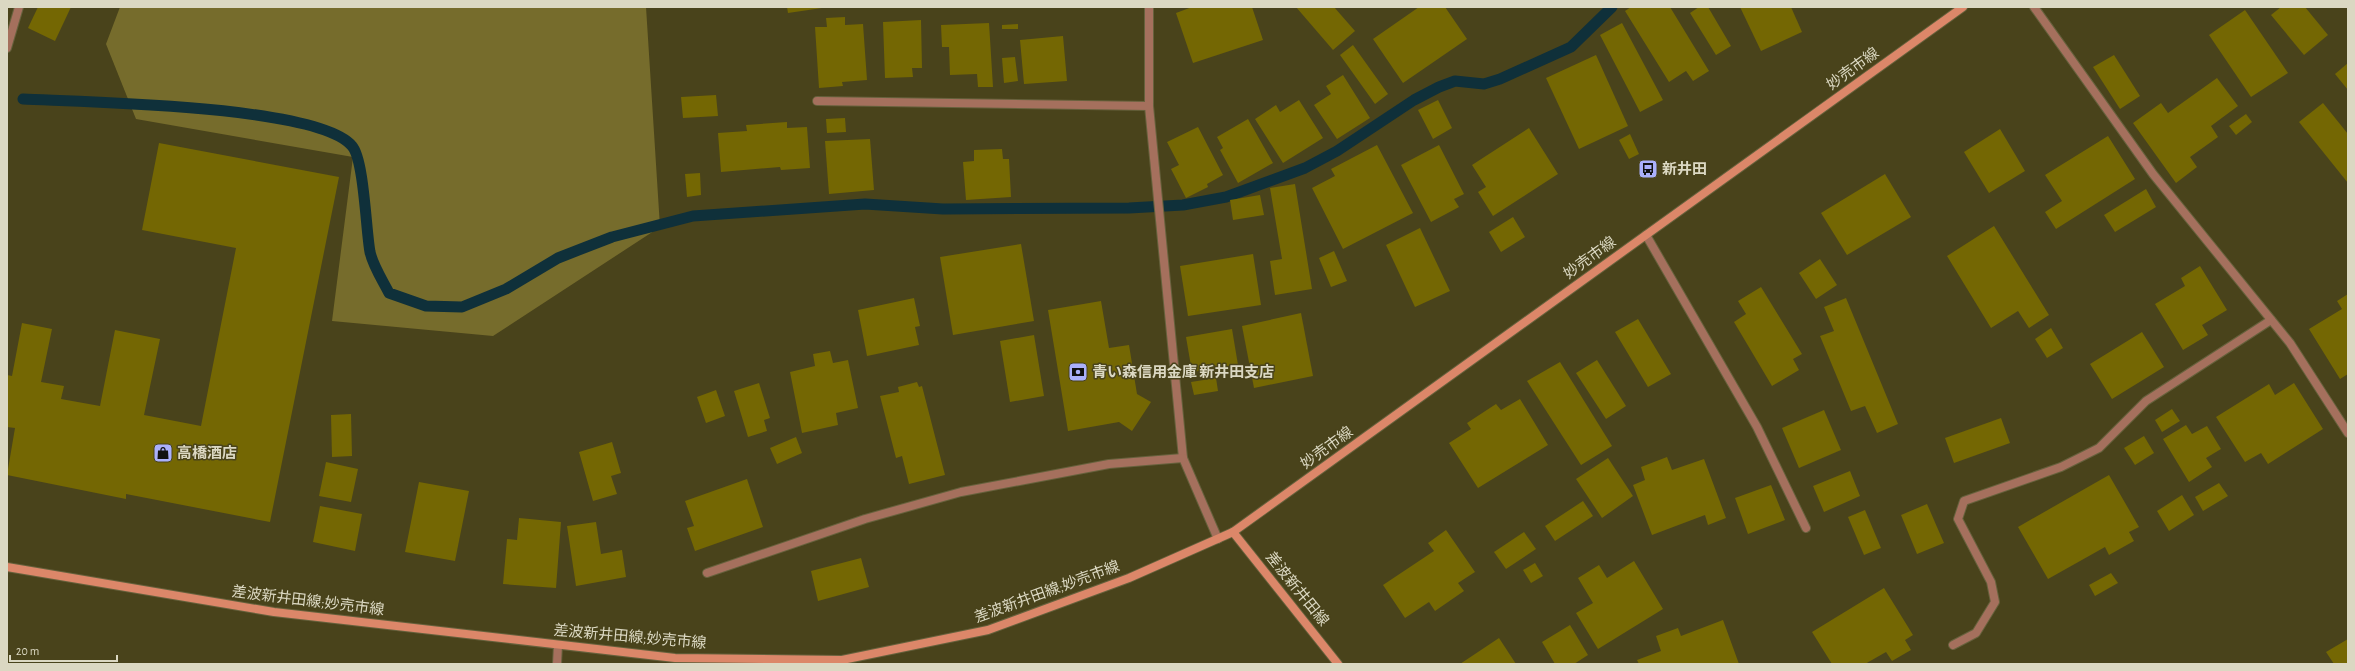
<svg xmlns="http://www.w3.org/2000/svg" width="2355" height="671" font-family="'Alegreya Sans','Noto Sans JP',sans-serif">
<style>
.green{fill:#766c2c}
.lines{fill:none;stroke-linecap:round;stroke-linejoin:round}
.stream{stroke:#0f303a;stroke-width:11}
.building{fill:#746703}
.street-casing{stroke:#66613c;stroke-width:10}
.secondary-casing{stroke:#66613c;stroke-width:10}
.street{stroke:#a5705d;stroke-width:8}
.secondary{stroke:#dc8769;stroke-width:8}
.labels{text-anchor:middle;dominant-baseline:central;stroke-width:3;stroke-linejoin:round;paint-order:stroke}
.street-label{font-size:15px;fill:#dbd8c2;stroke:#49431b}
.poi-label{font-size:15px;font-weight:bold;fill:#dbd8c2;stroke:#49431b;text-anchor:start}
</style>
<rect width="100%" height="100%" fill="#49431b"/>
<polygon class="green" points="120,7 646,7 660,227 493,336 332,321 353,157 136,119 106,44"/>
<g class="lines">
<path class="stream" d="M23,99C82,102 318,105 352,146C364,159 366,231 370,252C373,266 383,281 389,293L426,306L462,307L506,289L558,258L612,237L693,216L865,204L943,209L1129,208L1183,205L1226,197L1305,168L1337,151L1414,100L1439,87L1455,81L1484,84L1500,79L1571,47L1612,7"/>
</g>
<g class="building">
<polygon points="38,7 71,7 55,41 28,28"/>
<polygon points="787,7 822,7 822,8 788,13"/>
<polygon points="1192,7 1252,7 1263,40 1193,63 1176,13"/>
<polygon points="1296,7 1334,7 1355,31 1333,50"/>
<polygon points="1419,7 1445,7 1467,39 1403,83 1373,39"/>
<polygon points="1631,7 1670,7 1709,71 1693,81 1686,71 1669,82 1625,11"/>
<polygon points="1699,7 1708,7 1731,46 1716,55 1690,13"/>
<polygon points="1740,7 1791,7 1802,32 1761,51"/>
<polygon points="2281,7 2305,7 2328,35 2304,55 2271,15"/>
<polygon points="2245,10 2288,73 2251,97 2209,35"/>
<polygon points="845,17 845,25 863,24 867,80 842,82 843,86 819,88 815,27 827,27 826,18"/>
<polygon points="921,20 922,68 912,68 913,77 885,78 883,22"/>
<polygon points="989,23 993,87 978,87 977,74 950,75 949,47 942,47 941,25"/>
<polygon points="1622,23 1663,100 1640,112 1600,35"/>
<polygon points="1018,24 1018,29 1002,29 1002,25"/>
<polygon points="1063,36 1067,81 1024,84 1020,40"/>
<polygon points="1353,45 1388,94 1375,104 1340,55"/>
<polygon points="1596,55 1628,126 1579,149 1546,78"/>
<polygon points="2114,55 2140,96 2120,109 2093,67"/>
<polygon points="1015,57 1018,81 1004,83 1002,58"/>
<polygon points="2348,63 2348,90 2335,74"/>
<polygon points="1343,75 1370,118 1337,139 1314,105 1331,94 1326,86"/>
<polygon points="2217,78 2238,106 2211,126 2218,137 2190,157 2197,167 2176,183 2133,123 2161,103 2168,113"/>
<polygon points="716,95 718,116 683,118 681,97"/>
<polygon points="1299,100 1323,138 1283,163 1255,119 1276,105 1280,112"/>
<polygon points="1438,100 1452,128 1433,139 1418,110"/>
<polygon points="2323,103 2348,134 2348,183 2299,122"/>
<polygon points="2246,114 2252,122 2236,135 2229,126"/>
<polygon points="845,118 846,132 827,133 826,119"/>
<polygon points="1248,119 1273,163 1238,183 1220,150 1223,148 1217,137"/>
<polygon points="787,122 787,128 807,127 810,168 781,170 780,167 721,172 718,133 747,131 746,125"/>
<polygon points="1198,127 1223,175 1207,184 1208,187 1186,198 1171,169 1179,165 1167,142"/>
<polygon points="1529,128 1558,174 1493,216 1478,192 1486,187 1472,165"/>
<polygon points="2000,129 2025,171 1989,193 1964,152"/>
<polygon points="1630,134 1639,154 1629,159 1619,140"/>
<polygon points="2108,136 2135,179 2056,229 2045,212 2062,201 2045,175"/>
<polygon points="870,139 874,190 829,194 825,141"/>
<polygon points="159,143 339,177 270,522 126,494 126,499 7,475 15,428 7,427 7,375 12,376 22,323 52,329 41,382 64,386 61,399 100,406 115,330 160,339 144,415 201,426 236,248 142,230"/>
<polygon points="1377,145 1413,213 1343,249 1312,188 1335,176 1331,169"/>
<polygon points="1439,145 1464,194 1454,199 1459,207 1431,222 1401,165"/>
<polygon points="1002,149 1003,159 1009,159 1011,197 966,200 963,162 974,161 974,150"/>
<polygon points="700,173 701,195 687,197 685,174"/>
<polygon points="1885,174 1911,217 1847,255 1821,213"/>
<polygon points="1295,184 1312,289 1275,295 1270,261 1282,259 1270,188"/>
<polygon points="2146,189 2156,207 2115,232 2104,215"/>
<polygon points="1260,195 1264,215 1233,220 1230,200"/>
<polygon points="1513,217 1525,237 1501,252 1489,232"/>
<polygon points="1994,226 2049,315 2029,328 2018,311 1991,328 1947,256"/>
<polygon points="1420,228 1450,291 1415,307 1386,245"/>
<polygon points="1021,244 1034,321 953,335 940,257"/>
<polygon points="1334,251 1347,281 1331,287 1319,258"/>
<polygon points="1253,254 1261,305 1188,316 1180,266"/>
<polygon points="1820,259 1837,285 1816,299 1799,273"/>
<polygon points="2200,266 2227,310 2202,325 2208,335 2183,350 2155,304 2185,286 2181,278"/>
<polygon points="1761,287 1802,354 1793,359 1799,370 1772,386 1734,322 1746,314 1738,301"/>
<polygon points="2348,294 2348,374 2340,379 2309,329 2342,309 2337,301"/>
<polygon points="914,298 920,326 915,327 919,345 867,356 858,310"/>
<polygon points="1846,298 1898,424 1877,433 1865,406 1851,411 1820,336 1834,331 1824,307"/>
<polygon points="1101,301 1109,348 1129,345 1137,394 1151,402 1132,431 1119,422 1068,431 1048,310"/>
<polygon points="1301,313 1313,376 1254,388 1242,326"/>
<polygon points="1638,319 1671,374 1648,387 1615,332"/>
<polygon points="2051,328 2063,348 2047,358 2035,339"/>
<polygon points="1232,329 1238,365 1192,372 1186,337"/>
<polygon points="2142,332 2164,367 2112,399 2090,364"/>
<polygon points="1034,335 1044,396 1010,402 1000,341"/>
<polygon points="830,351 833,363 848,360 858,408 836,413 838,425 802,433 790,372 815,366 813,354"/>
<polygon points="1597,360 1626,406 1606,419 1576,373"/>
<polygon points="1560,362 1612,446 1581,465 1527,381"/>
<polygon points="1216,378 1218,391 1194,395 1191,382"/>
<polygon points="917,382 919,387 922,386 945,475 909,484 902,456 896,458 880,396 899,392 898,387"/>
<polygon points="759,383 770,418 764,420 767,431 748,437 734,391"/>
<polygon points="2294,383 2323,429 2268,464 2261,453 2245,462 2216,417 2269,384 2275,395"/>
<polygon points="716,390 725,416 706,423 697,397"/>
<polygon points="1520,399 1548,445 1478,488 1449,443 1471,429 1467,423 1496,404 1501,410"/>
<polygon points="2172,409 2180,421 2162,432 2155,420"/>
<polygon points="1824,410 1841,450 1799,468 1782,428"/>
<polygon points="351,414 352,456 332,457 331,415"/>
<polygon points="2001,418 2010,443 1954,463 1945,438"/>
<polygon points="2186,425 2192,434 2207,426 2221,449 2206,458 2212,467 2189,482 2163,439"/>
<polygon points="2144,436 2154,453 2135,465 2124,448"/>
<polygon points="796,437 802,453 777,464 770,448"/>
<polygon points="612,442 621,473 611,476 617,494 593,501 579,452"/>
<polygon points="1667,457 1672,470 1704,459 1726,518 1708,525 1705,515 1652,535 1633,485 1645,480 1641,467"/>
<polygon points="1608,458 1633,496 1602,518 1576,479"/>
<polygon points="326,462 358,469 351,502 319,496"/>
<polygon points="1850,471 1860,496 1824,512 1813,486"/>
<polygon points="2109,475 2139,527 2129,532 2134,541 2109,555 2105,547 2048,579 2018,527"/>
<polygon points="747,479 763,527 695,551 687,528 694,526 685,501"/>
<polygon points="419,482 469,491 455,561 405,552"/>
<polygon points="2219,483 2228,496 2203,511 2195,497"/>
<polygon points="1771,485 1785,520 1748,534 1735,498"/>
<polygon points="2182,495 2194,515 2169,531 2157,511"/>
<polygon points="1583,501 1593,516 1555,541 1545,526"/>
<polygon points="1927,504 1944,543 1917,554 1901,515"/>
<polygon points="320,506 362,514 355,551 313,542"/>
<polygon points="1865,510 1881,548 1864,555 1848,517"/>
<polygon points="519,518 561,522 556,588 503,584 507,539 517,540"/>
<polygon points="596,522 601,554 622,550 626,577 576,586 567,526"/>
<polygon points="1446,530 1475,572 1458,583 1464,591 1435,611 1429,602 1405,618 1383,585 1434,551 1428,543"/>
<polygon points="1524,532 1536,549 1506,569 1494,552"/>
<polygon points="861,558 869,587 818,601 811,571"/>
<polygon points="1634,561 1663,609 1598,649 1576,613 1593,603 1578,578 1599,565 1607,578"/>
<polygon points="1535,563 1543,576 1531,583 1523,570"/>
<polygon points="2111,573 2118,583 2095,596 2089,585"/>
<polygon points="1884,588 1913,635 1905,640 1911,650 1892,661 1886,652 1865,664 1832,664 1812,632"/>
<polygon points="1723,620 1739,664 1639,664 1637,660 1661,651 1656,636 1678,628 1681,636"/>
<polygon points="1570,625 1588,655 1574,664 1555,664 1542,642"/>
<polygon points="1499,638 1516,664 1460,664"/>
<polygon points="2348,639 2348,664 2334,664 2326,652"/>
</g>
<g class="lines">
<defs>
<g id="street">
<polyline points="1149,7 1149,106 1183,458 1218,539"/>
<polyline points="2034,7 2153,174 2290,343 2348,433"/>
<polyline points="7,48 19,7"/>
<polyline points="817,101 1149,106"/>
<polyline points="1646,235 1757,427 1806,528"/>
<polyline points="707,573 865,519 961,492 1109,464 1183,458"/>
<polyline points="1953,645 1976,633 1995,602 1991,582 1958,519 1964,501 2061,467 2099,448 2146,401 2271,320"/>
<polyline points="557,664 558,645"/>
</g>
<g id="secondary">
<polyline points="1233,532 1338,664"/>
<polyline points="7,567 274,612 675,658 842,660 988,630 1129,578 1233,532 1963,7"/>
</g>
</defs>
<use href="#street" class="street-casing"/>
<use href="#secondary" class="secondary-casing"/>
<use href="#street" class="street"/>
<use href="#secondary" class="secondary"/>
</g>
<defs>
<symbol id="bus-square" viewBox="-11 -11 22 22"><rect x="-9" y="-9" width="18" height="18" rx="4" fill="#aab0fb" stroke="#49431b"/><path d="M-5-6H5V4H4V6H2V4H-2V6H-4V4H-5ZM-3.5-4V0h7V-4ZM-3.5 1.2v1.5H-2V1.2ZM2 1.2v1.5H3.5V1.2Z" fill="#111"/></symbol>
<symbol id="bank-square" viewBox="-11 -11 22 22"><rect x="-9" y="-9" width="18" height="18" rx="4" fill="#aab0fb" stroke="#49431b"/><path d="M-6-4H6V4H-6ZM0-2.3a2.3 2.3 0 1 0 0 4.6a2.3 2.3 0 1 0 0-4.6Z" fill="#111"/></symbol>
<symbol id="shop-square" viewBox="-11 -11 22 22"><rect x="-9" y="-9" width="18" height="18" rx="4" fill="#aab0fb" stroke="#49431b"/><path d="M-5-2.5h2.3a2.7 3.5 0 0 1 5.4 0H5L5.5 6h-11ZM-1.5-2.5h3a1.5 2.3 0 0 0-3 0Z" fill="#111"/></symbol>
</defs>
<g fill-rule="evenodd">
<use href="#bus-square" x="1637" y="158" width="22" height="22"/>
<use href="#bank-square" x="1067" y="361" width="22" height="22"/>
<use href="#shop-square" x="152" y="442" width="22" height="22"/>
</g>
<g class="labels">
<g class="street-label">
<text transform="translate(1853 69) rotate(-36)">妙売市線</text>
<text transform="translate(1590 258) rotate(-36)">妙売市線</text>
<text transform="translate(1327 448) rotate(-36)">妙売市線</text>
<text transform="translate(1297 589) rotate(51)">差波新井田線</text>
<text transform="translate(1047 592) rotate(-20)">差波新井田線;妙売市線</text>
<text transform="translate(308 601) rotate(7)">差波新井田線;妙売市線</text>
<text transform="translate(630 637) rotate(5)">差波新井田線;妙売市線</text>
</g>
<g class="poi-label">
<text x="1662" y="169">新井田</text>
<text x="1092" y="372">青い森信用金庫 新井田支店</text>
<text x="177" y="453">高橋酒店</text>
</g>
</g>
<rect width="2355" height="671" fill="none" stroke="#dbd8c2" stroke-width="16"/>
<path d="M10 655v6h107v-6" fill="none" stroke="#dbd8c2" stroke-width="2"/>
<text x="16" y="655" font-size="12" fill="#dbd8c2" stroke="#49431b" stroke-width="3" paint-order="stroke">20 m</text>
</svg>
